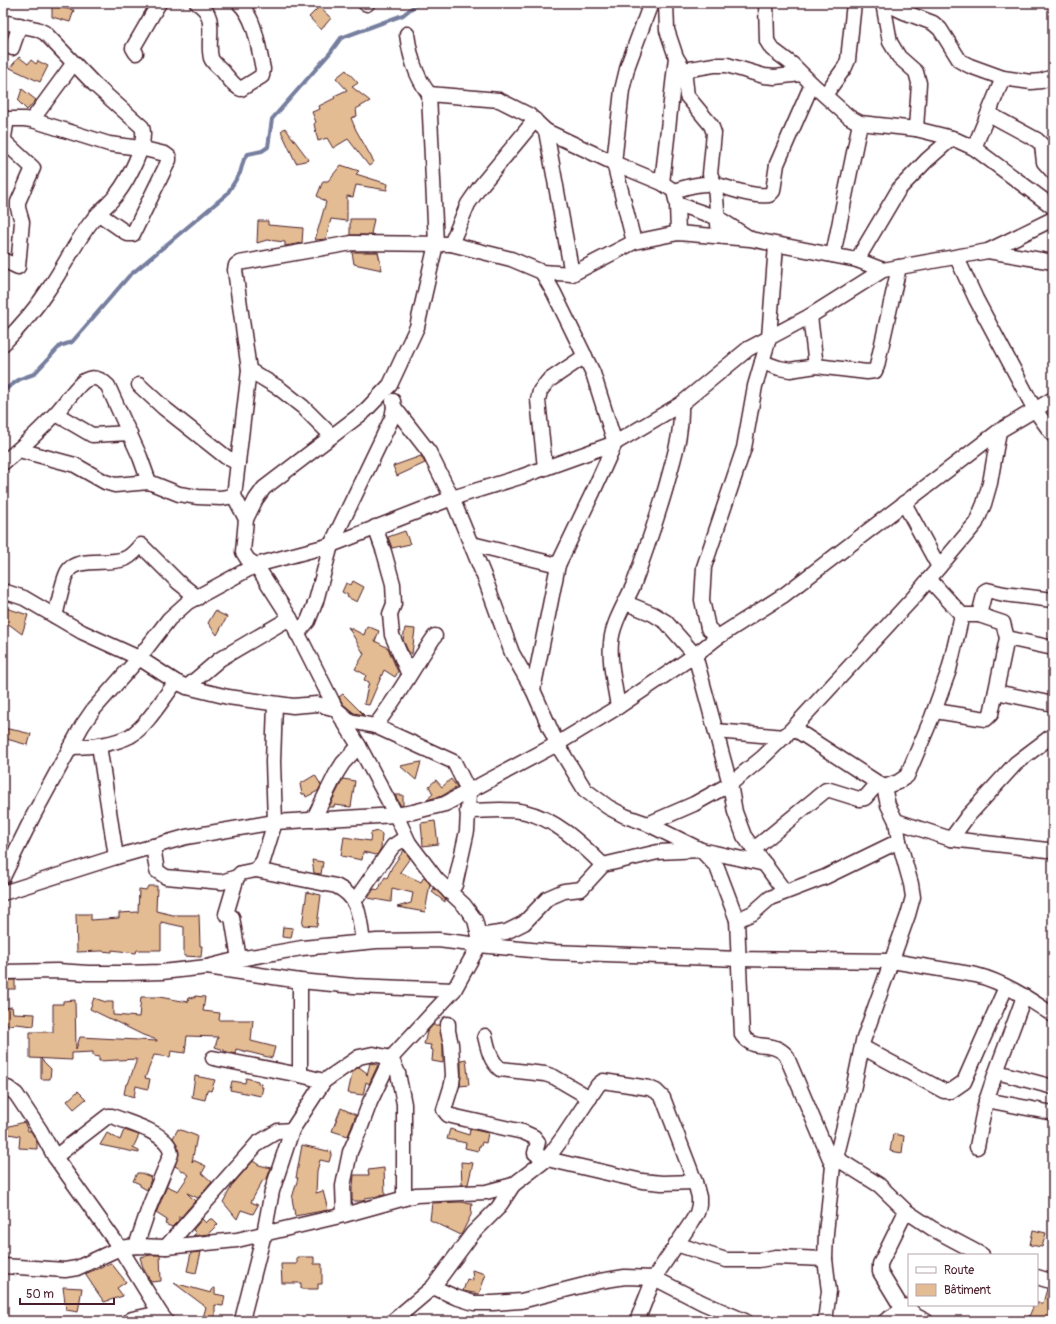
<svg xmlns="http://www.w3.org/2000/svg" width="1056" height="1324" font-family="Pangolin,sans-serif">
<style>
.lines{fill:none;stroke-linecap:round;stroke-linejoin:round}
.stream{stroke:#757e9e;stroke-width:4}
.building{fill:#e3bc93;stroke:#4a1f2b}
.minor-casing{stroke:#4a1f2b;stroke-width:17}
.minor{stroke:#fff;stroke-width:14}
</style>
<rect width="100%" height="100%" fill="#fff"/>
<filter id="ink" filterUnits="userSpaceOnUse"><feTurbulence type="fractalNoise" baseFrequency=".025" numOctaves="2"/><feDisplacementMap in="SourceGraphic" scale="8" xChannelSelector="R" yChannelSelector="G"/><feConvolveMatrix kernelMatrix="1 2 1 2 8 2 1 2 1" color-interpolation-filters="sRGB"/></filter>
<g filter="url(#ink)">
<g class="lines">
<polyline class="stream" points="3,391 20,379 34,374 60,346 72,342 129,276 227,194 240,173 244,159 248,154 262,151 268,147 272,119 330,53 341,38 403,15 418,3"/>
</g>
<g class="building">
<polygon points="52,6 74,10 70,22 52,17"/>
<polygon points="319,7 331,18 321,30 309,17"/>
<polygon points="19,57 28,64 31,60 36,64 38,61 48,66 40,82 10,68"/>
<polygon points="346,70 358,83 352,87 370,101 356,109 357,116 351,118 356,130 374,162 369,166 348,139 333,148 327,138 318,141 314,124 316,122 312,112 320,109 319,106 335,98 334,96 347,90 336,78"/>
<polygon points="22,89 36,100 27,110 18,101"/>
<polygon points="285,128 309,160 296,163 281,131"/>
<polygon points="341,165 359,171 356,174 388,184 387,190 356,185 353,197 347,196 347,221 331,219 326,239 315,240 326,202 317,196 323,181 328,181"/>
<polygon points="350,219 374,219 371,234 375,235 350,235"/>
<polygon points="258,221 268,221 268,225 303,228 302,243 285,246 285,242 267,240 257,243"/>
<polygon points="352,252 378,252 382,270 354,264"/>
<polygon points="421,456 425,463 397,476 393,466"/>
<polygon points="405,531 410,544 392,548 388,537"/>
<polygon points="353,581 364,587 357,602 347,597 348,595 342,592 346,583 351,585"/>
<polygon points="3,607 28,615 22,634 10,625 3,623"/>
<polygon points="215,611 227,617 217,635 208,623"/>
<polygon points="367,626 379,631 375,641 388,648 398,672 395,677 384,670 369,705 364,704 369,682 364,680 366,675 355,669 364,654 348,627 364,635"/>
<polygon points="405,628 415,629 412,654 408,651 403,640"/>
<polygon points="343,694 364,715 354,713 343,704 339,697"/>
<polygon points="3,728 19,731 31,734 28,745 3,738"/>
<polygon points="421,762 416,780 400,766"/>
<polygon points="315,775 321,785 318,791 306,797 305,794 302,794 300,784"/>
<polygon points="343,779 355,781 351,807 334,805 334,807 329,807"/>
<polygon points="451,779 457,787 442,796 426,800 433,794 429,786 436,780 442,787"/>
<polygon points="395,795 403,795 403,805 401,806"/>
<polygon points="435,821 438,844 423,846 421,823"/>
<polygon points="378,831 382,834 381,848 377,855 363,852 362,860 341,856 344,837 370,841 371,833"/>
<polygon points="404,850 410,858 400,872 421,882 424,877 430,884 425,912 397,907 411,903 413,893 392,888 391,902 368,898 374,889 379,890 381,884 385,877 387,878 392,867"/>
<polygon points="312,860 323,862 321,874 314,873"/>
<polygon points="148,886 157,886 156,911 173,915 199,915 200,946 202,946 201,957 184,956 184,927 161,922 161,950 137,950 136,953 112,950 112,952 101,951 77,952 76,914 91,914 91,920 119,918 119,913 138,912 139,889 146,890"/>
<polygon points="434,888 445,899 445,902 432,892"/>
<polygon points="307,892 321,895 317,926 302,925"/>
<polygon points="283,927 293,928 291,938 282,937"/>
<rect x="3" y="980" width="12" height="9"/>
<polygon points="195,996 205,997 203,1011 220,1013 219,1020 253,1020 251,1041 275,1047 272,1058 236,1049 235,1054 224,1051 224,1050 215,1047 218,1037 187,1036 185,1053 171,1051 170,1057 154,1055 145,1078 150,1079 148,1089 136,1086 134,1097 124,1094 126,1084 128,1084 137,1059 99,1061 99,1057 93,1056 93,1052 72,1053 72,1060 30,1058 30,1032 53,1032 53,1004 63,1004 63,1001 75,1000 76,1049 80,1037 157,1041 157,1040 143,1035 90,1009 94,998 106,1002 113,1002 113,1015 139,1017 141,997 159,997 188,1002 189,997 195,998"/>
<polygon points="12,1007 13,1013 35,1014 34,1026 16,1024 3,1026 3,1008"/>
<polygon points="433,1025 440,1025 443,1045 443,1063 432,1061 433,1050 430,1049 431,1045 424,1044 427,1032"/>
<polygon points="41,1059 51,1069 50,1079 41,1079"/>
<polygon points="466,1059 469,1085 460,1086 461,1075 461,1060"/>
<polygon points="370,1063 378,1065 369,1084 366,1082 363,1095 348,1093 352,1074 354,1070 359,1067 367,1073 367,1075"/>
<polygon points="195,1076 215,1080 211,1091 207,1090 205,1100 192,1097"/>
<polygon points="246,1078 258,1081 258,1083 261,1084 261,1087 263,1087 261,1096 230,1090 232,1081 245,1083"/>
<polygon points="78,1091 86,1099 74,1109 67,1101"/>
<polygon points="341,1108 356,1115 348,1136 332,1131"/>
<polygon points="24,1122 28,1131 31,1131 37,1142 37,1149 19,1148 20,1136 3,1133 3,1128"/>
<polygon points="178,1129 197,1136 192,1162 193,1160 206,1166 202,1173 212,1182 198,1198 187,1193 195,1201 181,1217 179,1216 179,1220 172,1227 165,1224 167,1220 156,1213 167,1186 178,1191 189,1175 175,1166 179,1153 177,1144 173,1138"/>
<polygon points="450,1129 469,1135 470,1129 488,1133 486,1143 482,1142 481,1146 479,1146 478,1151 465,1148 466,1143 447,1139"/>
<polygon points="124,1130 139,1135 133,1148 139,1151 139,1153 100,1145 107,1133 120,1140"/>
<polygon points="893,1134 904,1136 902,1153 890,1151"/>
<polygon points="302,1145 332,1152 329,1162 320,1160 317,1171 316,1193 323,1191 328,1210 295,1216 292,1198 298,1178 296,1178"/>
<polygon points="253,1161 259,1165 271,1168 266,1181 263,1180 251,1202 258,1205 253,1214 241,1210 237,1219 223,1202 233,1184"/>
<polygon points="461,1162 473,1163 468,1184 462,1185"/>
<polygon points="384,1168 385,1195 365,1198 365,1200 362,1201 352,1201 352,1187 353,1187 354,1175 369,1175 368,1170"/>
<polygon points="137,1173 141,1173 151,1177 150,1179 151,1179 147,1190 140,1186 140,1184 133,1181"/>
<polygon points="460,1202 472,1203 471,1215 461,1235 430,1220 432,1203"/>
<polygon points="202,1219 206,1223 210,1219 213,1219 218,1224 208,1234 193,1236 196,1233 193,1230"/>
<polygon points="1033,1230 1046,1233 1042,1247 1030,1245"/>
<polygon points="201,1252 196,1273 187,1271 191,1253"/>
<polygon points="151,1255 160,1255 161,1281 151,1282 143,1268 140,1257"/>
<polygon points="297,1257 314,1257 314,1264 322,1264 322,1284 318,1284 318,1289 301,1289 301,1283 282,1283 281,1264 297,1264"/>
<polygon points="111,1263 126,1282 117,1288 123,1296 104,1302 85,1274"/>
<polygon points="472,1270 486,1274 479,1294 463,1291 467,1279 473,1281"/>
<polygon points="174,1283 211,1293 213,1288 215,1288 215,1294 225,1296 223,1306 215,1305 215,1321 202,1321 206,1307"/>
<polygon points="63,1287 82,1288 78,1312 66,1310"/>
<polygon points="1047,1289 1053,1290 1053,1317 1051,1321 1027,1321 1034,1305 1037,1305 1037,1303 1043,1303"/>
</g>
<g class="lines">
<defs>
<g id="minor">
<path d="M197,3C219,16 206,38 211,58C213,64 222,69 225,74C229,79 235,87 241,89L262,76L263,69C258,47 256,19 239,3"/>
<polyline points="365,3 367,4"/>
<polyline points="666,3 667,30 676,57 684,70 687,96 711,125 714,133 710,174 715,185 719,236"/>
<polyline points="766,3 767,41 772,49 792,64 812,84 849,117 860,123 916,129 952,138 974,148 1053,207"/>
<polyline points="883,3 890,42 899,57 916,72 919,83 916,129"/>
<polyline points="885,3 904,12 933,23 940,29 960,61 970,66 1003,78 1031,82 1041,81 1053,77"/>
<path d="M3,22L37,29L45,33L95,85L142,127C148,144 127,181 117,194C110,204 99,211 92,221C75,242 64,268 48,290C35,310 20,327 3,344"/>
<polyline points="12,48 20,25"/>
<polyline points="136,53 133,48 159,3"/>
<polyline points="684,70 714,65 727,65 764,76 775,77 801,74"/>
<polyline points="429,94 499,100 529,115 546,131 572,274"/>
<polyline points="825,95 845,67 848,60 854,3"/>
<polyline points="989,114 1037,140 1042,145 1044,162 1053,172"/>
<polyline points="3,119 24,119 32,120 109,144 140,148 165,154 169,157 169,160 133,234 128,234 99,214"/>
<polyline points="32,120 73,64"/>
<polyline points="546,131 614,163 662,183 674,191 677,204 678,233"/>
<polyline points="974,148 1003,78"/>
<polyline points="662,183 676,57"/>
<path d="M674,191C687,187 702,182 717,185C734,189 751,197 769,195L773,191L777,164L812,84"/>
<polyline points="677,204 718,218 749,238"/>
<polyline points="634,242 614,163 622,90 628,65 651,3"/>
<polyline points="451,244 468,204 479,188 535,120"/>
<polyline points="988,251 1053,219"/>
<polyline points="833,255 860,123"/>
<polyline points="957,258 976,299 1035,410 1053,435"/>
<polyline points="3,260 18,267 22,222 18,208 18,202 33,168 5,142 4,137 7,119"/>
<polyline points="857,260 899,189 927,160 952,138"/>
<path d="M542,272L554,293L593,373L615,443L593,492L558,565L533,690L557,744L585,790L608,807L625,816L648,824L701,850L717,867L737,920L742,1035C755,1053 771,1039 786,1055L833,1166"/>
<polyline points="810,316 816,366"/>
<polyline points="762,362 779,368 790,370 816,366 867,372 875,371 877,366 899,267"/>
<polyline points="249,370 279,388 303,407 332,436"/>
<polyline points="139,385 164,408 226,457 238,463"/>
<polyline points="394,407 429,452 452,498 484,576 512,653 533,690"/>
<polyline points="56,414 92,435 130,433"/>
<polyline points="19,450 75,465 105,482 115,485 149,482 179,494 198,497 221,498 234,496"/>
<path d="M3,463C22,447 41,430 57,412C64,404 77,386 84,381C94,375 101,379 108,386L140,457L149,482"/>
<polyline points="545,468 538,400 540,391 548,381 585,356"/>
<polyline points="904,503 939,567"/>
<polyline points="246,519 234,496 249,370 235,270 236,265 239,263 352,243 451,244 511,259 542,272 572,274 634,242 678,233 750,239 857,260 883,270"/>
<polyline points="375,527 384,552 393,584 394,604 390,614 392,635 409,675"/>
<polyline points="472,544 558,565"/>
<polyline points="929,579 962,615 979,615 1003,623 1007,638 991,714 986,719 935,711"/>
<polyline points="3,591 24,598 82,632 139,658 176,682 187,687 228,697 293,706 317,704 336,709 350,721 375,726 454,762 469,792 467,831 455,885 449,892"/>
<polyline points="626,603 653,614 666,622 695,655 730,784 735,812 744,836 785,892"/>
<polyline points="979,615 985,591 987,590 1004,594 1053,600"/>
<path d="M55,616C58,606 63,578 68,571C76,557 110,565 124,559C131,557 136,550 141,545L178,582L198,598"/>
<polyline points="297,634 308,621 316,601 331,545 392,418 394,407 393,401"/>
<polyline points="718,637 708,628 702,600 704,567 744,448 755,386 769,338 776,245"/>
<polyline points="1007,638 1053,648"/>
<polyline points="187,687 220,659 290,618"/>
<polyline points="996,692 1053,704"/>
<path d="M275,704L273,762L275,822L263,861L256,870L336,886C361,898 359,918 363,942"/>
<path d="M618,707C615,686 609,664 611,643C612,624 625,604 633,586C646,550 659,514 669,476C676,450 682,432 681,404"/>
<path d="M375,726C398,697 414,666 435,636"/>
<polyline points="793,728 884,787 888,805 896,821 899,841 911,884 913,897 908,915 863,1041 853,1090 836,1158 833,1166 826,1233 825,1259 829,1291 825,1321"/>
<polyline points="716,731 785,737"/>
<polyline points="99,745 116,857"/>
<path d="M70,747C90,747 112,745 130,736C146,727 164,697 176,682"/>
<polyline points="884,787 898,782 907,776 932,717 949,670 962,615"/>
<path d="M467,811C486,811 507,808 525,812C556,819 581,844 603,865"/>
<polyline points="313,820 336,774 343,763 359,746"/>
<polyline points="896,821 951,839 1047,850 1053,849"/>
<polyline points="648,824 694,804 730,784 762,758 793,728 914,597 976,523 984,504 990,483 999,431"/>
<polyline points="951,839 967,817 1016,763 1053,735"/>
<polyline points="153,846 157,871 166,877 222,882 237,877 241,873 256,870"/>
<polyline points="754,849 826,790 830,790 859,799 865,798 878,783"/>
<polyline points="3,877 33,816 82,726 93,710 139,658 169,619 188,602 256,565 331,545 452,498 520,477 615,443 681,404 748,349 810,316 883,270 988,251 1053,262"/>
<polyline points="237,877 226,914 232,917 239,959"/>
<polyline points="3,893 116,857 186,837 275,822 396,815 413,812 445,804 557,744 618,707 695,655 718,637 784,595 999,431 1053,399"/>
<polyline points="354,900 359,895 393,846 402,840 409,843"/>
<polyline points="737,920 753,913 770,898 825,877 899,841"/>
<polyline points="479,936 506,932 524,923 548,898 564,891 581,889 603,865 658,852 701,850 765,864"/>
<path d="M207,967L239,959L302,948L377,941L438,940L479,945L552,952L739,959L892,961L976,975C1004,982 1029,999 1053,1015"/>
<polyline points="3,972 57,971 88,973 124,973 162,972 207,967 300,981 354,986 454,990"/>
<polyline points="300,981 300,1075"/>
<polyline points="448,1024 448,1031 451,1044 453,1075 452,1084 444,1110 448,1115 456,1117 523,1132 534,1137 538,1142 535,1153 539,1156 547,1159 642,1181 662,1183 695,1182"/>
<path d="M485,1036C488,1048 490,1061 500,1069L545,1074L554,1077L590,1098"/>
<polyline points="862,1047 944,1091 951,1091 964,1082 1006,987"/>
<polyline points="213,1058 300,1075 324,1081"/>
<polyline points="391,1058 398,1073 404,1104 404,1198"/>
<polyline points="997,1072 1053,1087"/>
<polyline points="3,1087 8,1088 16,1094 40,1130 55,1157 120,1248 160,1313 166,1321"/>
<polyline points="986,1100 1053,1113"/>
<path d="M977,1147C980,1132 982,1116 986,1102C997,1066 1012,1032 1024,996"/>
<path d="M55,1157L108,1116H112C128,1123 158,1130 168,1145C170,1147 170,1150 171,1154L150,1205L136,1246"/>
<polyline points="836,1158 879,1185 906,1211 933,1229 982,1255"/>
<polyline points="344,1215 343,1186 350,1152 360,1129 370,1102 391,1058"/>
<polyline points="676,1244 726,1260 759,1260 776,1257 825,1259"/>
<polyline points="166,1247 258,1143 278,1131 292,1130"/>
<polyline points="3,1266 65,1270 77,1268 120,1248 136,1246 166,1247 237,1240 344,1215 416,1195 486,1192 513,1185 547,1159 564,1136 598,1085 603,1081 649,1088 656,1091 663,1098 695,1182 699,1197 699,1205 697,1213 691,1223 654,1278 637,1321"/>
<polyline points="1037,1277 1053,1282"/>
<polyline points="433,1287 455,1297 474,1303 493,1303 521,1301 600,1281 625,1277 654,1278 703,1303 745,1321"/>
<polyline points="907,1307 916,1316 926,1321"/>
<polyline points="129,1321 132,1319 160,1313"/>
<path d="M246,1321L243,1316L264,1234L272,1191L292,1130L324,1081L359,1057L373,1054L391,1058L454,990L479,945V936L475,920L464,905L437,880L409,843L396,815L359,746L336,709L290,618L256,565L248,560L243,552L246,519L256,499L264,488L365,411L390,385L417,327L436,244L429,94C415,75 410,56 407,34"/>
<polyline points="393,1321 433,1287 473,1233 498,1208 513,1185"/>
<polyline points="885,1321 908,1306"/>
<polyline points="903,1321 903,1310 880,1272 880,1264 906,1211"/>
</g>
</defs>
<use href="#minor" class="minor-casing"/>
<use href="#minor" class="minor"/>
</g>
</g>
<rect width="1056" height="1324" fill="none" stroke="#fff" stroke-width="16"/>
<rect x="8" y="8" width="1040" height="1308" fill="none" stroke="#4a1f2b" stroke-width="1.5" filter="url(#ink)"/>
<rect x="908" y="1254" width="130" height="52" fill="#ffffff" stroke="#b7a5aa"/>
<rect x="916" y="1267" width="20" height="6" fill="#ffffff" stroke="#b7a5aa"/>
<text x="944" y="1274" font-size="12" fill="#4a1f2b">Route</text>
<rect x="916" y="1284" width="20" height="12" fill="#e3bc93" stroke="#b7a5aa"/>
<text x="944" y="1294" font-size="12" fill="#4a1f2b">Bâtiment</text>
<path d="M20 1298v6h94v-6" fill="none" stroke="#4a1f2b" stroke-width="2"/>
<text x="26" y="1298" font-size="12" fill="#4a1f2b" stroke="#ffffff" stroke-width="3" paint-order="stroke">50 m</text>
</svg>
